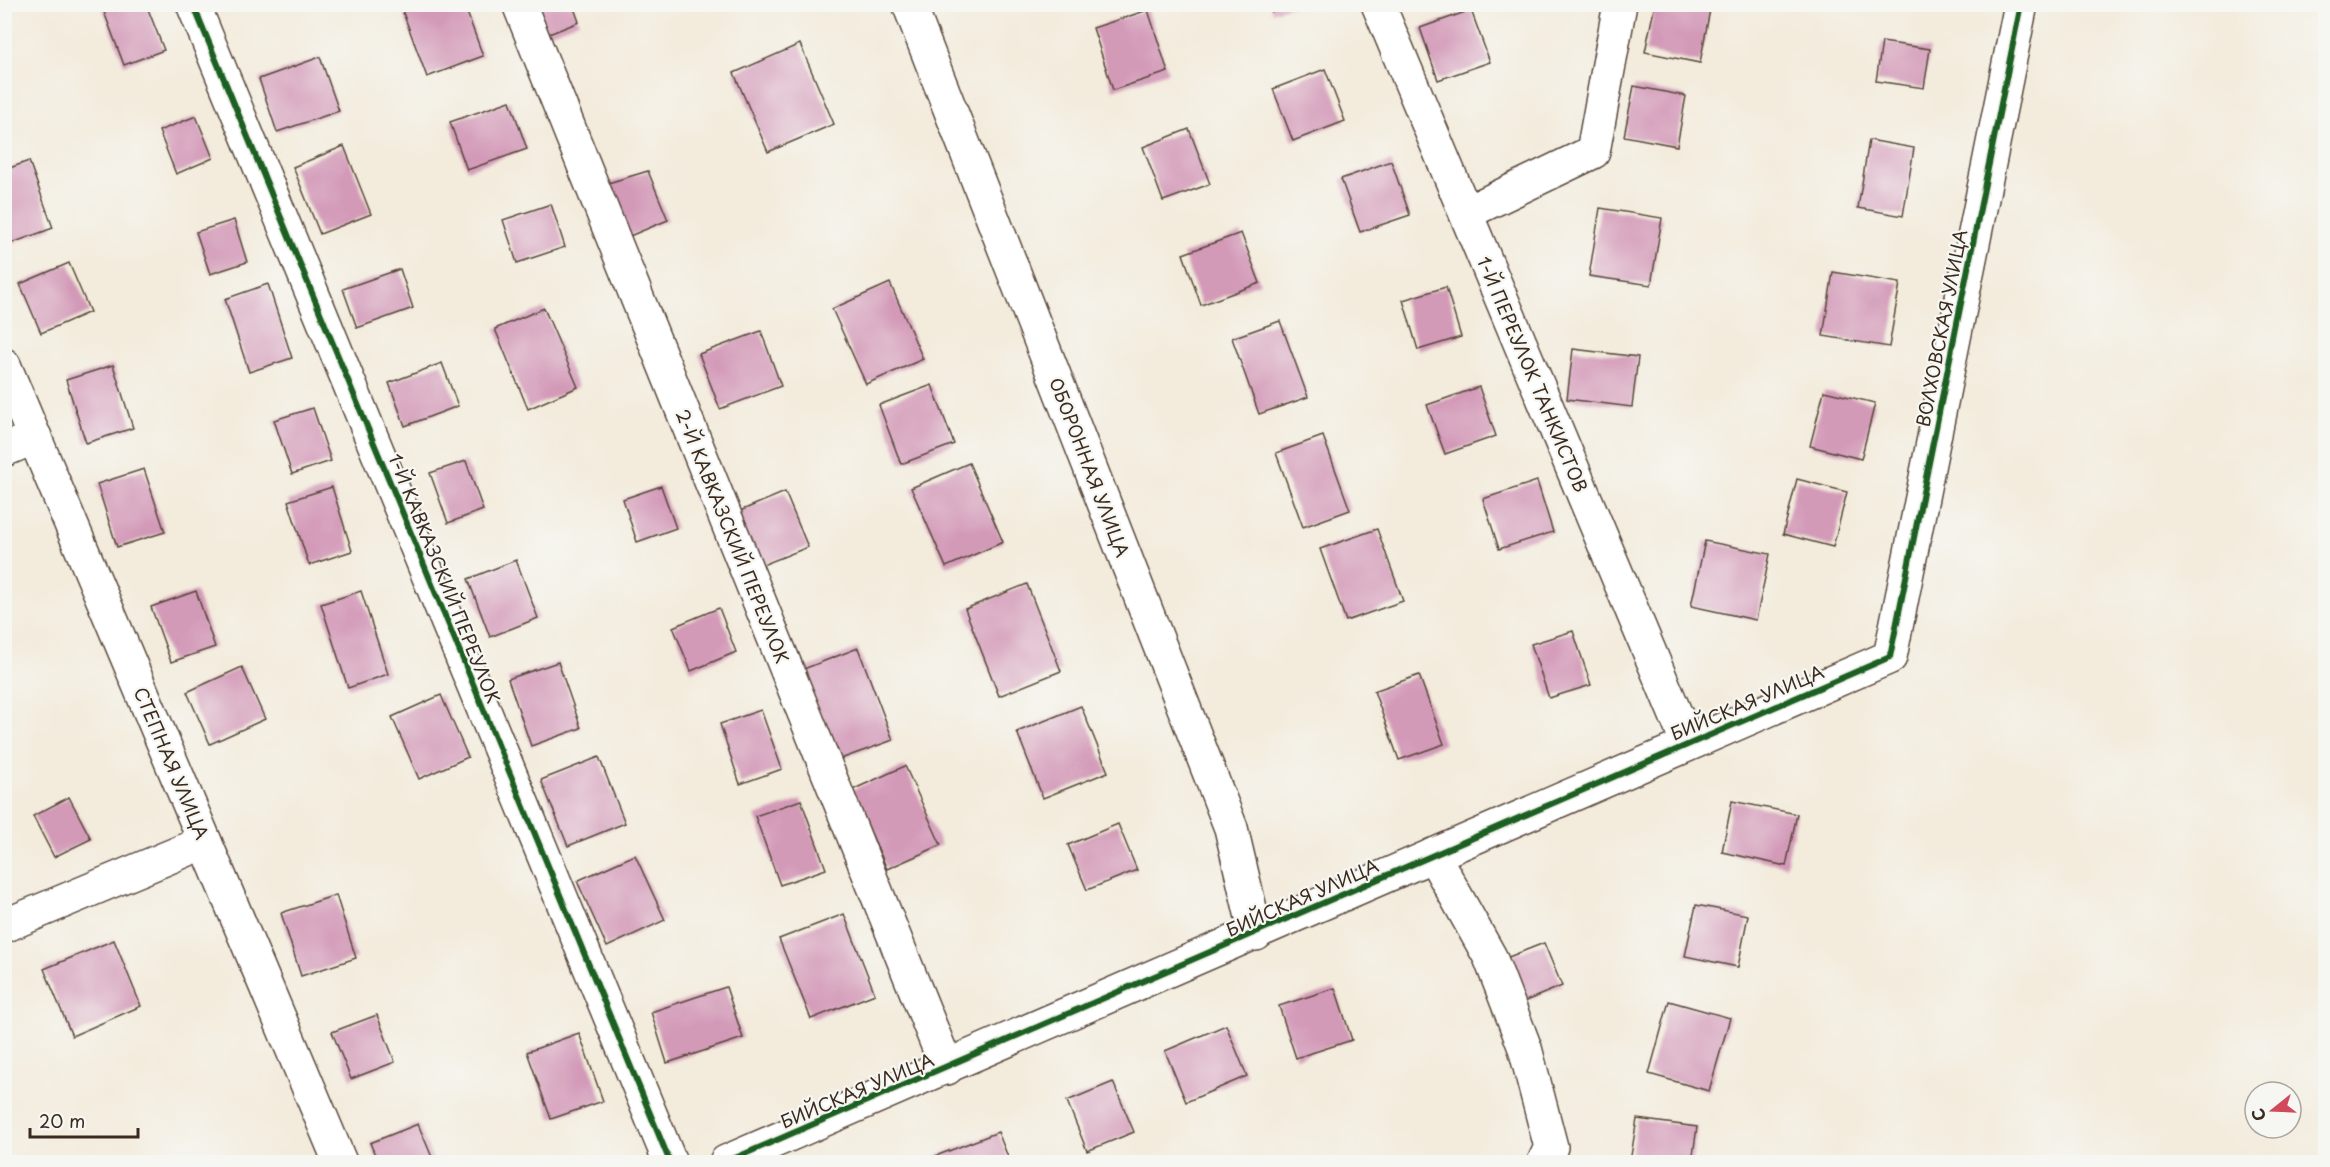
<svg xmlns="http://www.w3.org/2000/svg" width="2330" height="1167" font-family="'Playpen Sans',sans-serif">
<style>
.building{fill:#d39ab8}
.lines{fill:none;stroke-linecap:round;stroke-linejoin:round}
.minor-casing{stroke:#57473a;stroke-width:36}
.minor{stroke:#fff;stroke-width:33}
.cycleway-casing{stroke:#f6f6f2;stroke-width:10}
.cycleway{stroke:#1b5e20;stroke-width:6}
.labels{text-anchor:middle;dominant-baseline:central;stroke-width:4.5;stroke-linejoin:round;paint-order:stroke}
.street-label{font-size:18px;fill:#3b2a1e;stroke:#f6f6f2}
</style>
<rect width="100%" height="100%" fill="#f6f6f2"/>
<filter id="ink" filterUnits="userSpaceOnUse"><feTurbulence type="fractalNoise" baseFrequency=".0167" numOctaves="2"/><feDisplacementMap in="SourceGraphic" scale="12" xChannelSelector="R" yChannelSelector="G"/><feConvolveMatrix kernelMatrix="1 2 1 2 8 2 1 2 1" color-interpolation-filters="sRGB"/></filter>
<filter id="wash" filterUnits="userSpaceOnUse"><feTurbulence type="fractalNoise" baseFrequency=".008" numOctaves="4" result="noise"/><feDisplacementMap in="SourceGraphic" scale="24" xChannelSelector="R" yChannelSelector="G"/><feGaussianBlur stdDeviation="1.35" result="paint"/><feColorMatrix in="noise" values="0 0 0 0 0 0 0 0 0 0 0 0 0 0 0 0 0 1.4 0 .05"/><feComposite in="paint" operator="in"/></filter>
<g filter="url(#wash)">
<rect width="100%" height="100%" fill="#f3ebdb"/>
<g id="blocks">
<g class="building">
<polygon points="101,4 146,4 164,50 124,65"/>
<polygon points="418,4 464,4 483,56 427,77 402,10"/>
<polygon points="1270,4 1293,4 1294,5 1272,12"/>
<polygon points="1655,4 1711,4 1700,63 1645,52"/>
<polygon points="532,5 573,5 579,22 544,36"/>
<polygon points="1148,10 1168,72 1113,90 1093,28"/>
<polygon points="1471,10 1490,62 1438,80 1420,28"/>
<polygon points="1882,42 1930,49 1924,88 1876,81"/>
<polygon points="800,44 834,124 768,152 734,73"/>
<polygon points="320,57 339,111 277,132 259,79"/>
<polygon points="1325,69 1345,121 1293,141 1273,89"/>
<polygon points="1634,86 1686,96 1677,146 1624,136"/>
<polygon points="510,101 527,149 467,170 450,122"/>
<polygon points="196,116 213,158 176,174 159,131"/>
<polygon points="1189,129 1210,184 1163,201 1143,147"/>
<polygon points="1869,140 1914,148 1903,216 1858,208"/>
<polygon points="344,146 371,214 320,234 293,167"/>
<polygon points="29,161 53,228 4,246 4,170"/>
<polygon points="1391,161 1410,215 1360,232 1341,179"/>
<polygon points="648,171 668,220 625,238 605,184"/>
<polygon points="551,204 565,247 517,263 503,220"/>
<polygon points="1600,208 1662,218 1651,285 1589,276"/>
<polygon points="234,220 247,262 210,274 196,232"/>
<polygon points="1241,233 1260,283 1201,305 1183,254"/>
<polygon points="69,263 90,312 41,333 20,284"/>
<polygon points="400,269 413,308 357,328 343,289"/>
<polygon points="1833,272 1900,283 1889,347 1823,336"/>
<polygon points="890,283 923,359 866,384 832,309"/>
<polygon points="268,284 292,358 249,372 225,299"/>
<polygon points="1446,287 1461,337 1418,350 1403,300"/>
<polygon points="544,308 578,387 528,409 495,329"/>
<polygon points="1280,321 1308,397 1259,414 1232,338"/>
<polygon points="761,331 781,386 720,409 699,354"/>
<polygon points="1573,349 1638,357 1632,407 1567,399"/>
<polygon points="442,363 458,406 405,426 389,383"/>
<polygon points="113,365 133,428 86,443 66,380"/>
<polygon points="932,385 954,444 901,464 879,405"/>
<polygon points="1479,387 1496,436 1445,454 1427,405"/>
<polygon points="1824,391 1875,403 1861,459 1810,446"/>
<polygon points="313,408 331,461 292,474 274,420"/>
<polygon points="1323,436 1350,510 1303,527 1276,453"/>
<polygon points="466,461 483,510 448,523 430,473"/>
<polygon points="969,463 1003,542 946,567 911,488"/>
<polygon points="144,469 165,532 117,547 97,484"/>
<polygon points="1797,479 1847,492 1833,547 1783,534"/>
<polygon points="1537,481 1553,532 1499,549 1483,499"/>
<polygon points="661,486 676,528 637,542 623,499"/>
<polygon points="332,487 352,551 309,565 288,501"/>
<polygon points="785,492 808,547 755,568 733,514"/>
<polygon points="1377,529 1403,601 1346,621 1320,549"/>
<polygon points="1705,541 1770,554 1756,620 1691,606"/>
<polygon points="516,560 538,618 490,637 468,579"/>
<polygon points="1027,584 1061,671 999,696 965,609"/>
<polygon points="196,591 215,647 171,662 151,607"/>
<polygon points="361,591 388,674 348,688 321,604"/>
<polygon points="719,608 736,652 691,671 673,627"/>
<polygon points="1573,631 1591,685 1549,698 1531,644"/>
<polygon points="858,648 893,740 835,761 801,670"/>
<polygon points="558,662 581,728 531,746 508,679"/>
<polygon points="242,667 265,719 210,744 187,692"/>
<polygon points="1419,675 1444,744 1399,760 1374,691"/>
<polygon points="441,695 468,757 419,779 392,717"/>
<polygon points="1081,706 1108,772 1043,798 1017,732"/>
<polygon points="761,710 782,769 740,784 720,724"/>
<polygon points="599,757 625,823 568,846 541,780"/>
<polygon points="905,766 941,845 887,869 852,790"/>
<polygon points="69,797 91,839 54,857 33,816"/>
<polygon points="801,800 826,869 780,885 755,816"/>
<polygon points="1732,801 1797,814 1786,866 1722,852"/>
<polygon points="1118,824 1137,870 1087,890 1068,845"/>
<polygon points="635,855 665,920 607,947 577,881"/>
<polygon points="336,895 356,958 301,976 281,913"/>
<polygon points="1696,905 1748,915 1738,967 1685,956"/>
<polygon points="844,914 875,994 811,1019 779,939"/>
<polygon points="114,940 141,1006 72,1036 44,969"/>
<polygon points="1544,943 1562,986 1523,1002 1506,958"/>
<polygon points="726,987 743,1038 667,1063 651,1012"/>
<polygon points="1335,988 1352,1040 1296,1058 1279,1006"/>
<polygon points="1669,1001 1730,1018 1709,1091 1649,1074"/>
<polygon points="377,1015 395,1062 351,1079 332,1032"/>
<polygon points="1226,1025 1247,1076 1186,1102 1165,1051"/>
<polygon points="579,1033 603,1101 551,1119 527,1052"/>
<polygon points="1113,1082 1134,1132 1087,1151 1067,1101"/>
<polygon points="1637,1119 1697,1127 1692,1162 1630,1162"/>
<polygon points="418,1124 434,1162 378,1162 370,1143"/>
<polygon points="998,1132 1010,1162 920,1162"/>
</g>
</g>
</g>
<g filter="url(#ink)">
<use href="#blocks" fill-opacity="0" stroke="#57473a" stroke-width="1.5"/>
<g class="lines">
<defs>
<g id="minor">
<polyline points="193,4 670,1162"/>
<polyline points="519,4 947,1068"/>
<polyline points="909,4 1231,828 1256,934"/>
<polyline points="1378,4 1688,744"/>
<polyline points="1466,213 1593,152 1620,4"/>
<polyline points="4,365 340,1162"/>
<polyline points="4,450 35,437"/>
<polyline points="1433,855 1490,957 1525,1048 1551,1147 1544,1162"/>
<polyline points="4,926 205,842"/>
<polyline points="726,1162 1890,657 2021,4"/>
</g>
</defs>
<use href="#minor" class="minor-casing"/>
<use href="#minor" class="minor"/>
<defs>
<g id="cycleway">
<polyline points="193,4 670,1162"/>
<polyline points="726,1162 1890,657 2021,4"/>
</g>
</defs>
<use href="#cycleway" class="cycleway-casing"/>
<use href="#cycleway" class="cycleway"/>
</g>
</g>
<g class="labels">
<g class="street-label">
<text transform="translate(1941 328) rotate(-79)">ВОЛХОВСКАЯ УЛИЦА</text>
<text transform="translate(1533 374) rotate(67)">1-Й ПЕРЕУЛОК ТАНКИСТОВ</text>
<text transform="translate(1090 467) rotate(69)">ОБОРОННАЯ УЛИЦА</text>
<text transform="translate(733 536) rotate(68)">2-Й КАВКАЗСКИЙ ПЕРЕУЛОК</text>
<text transform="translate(445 578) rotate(68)">1-Й КАВКАЗСКИЙ ПЕРЕУЛОК</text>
<text transform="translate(1747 702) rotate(-23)">БИЙСКАЯ УЛИЦА</text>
<text transform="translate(172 763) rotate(67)">СТЕПНАЯ УЛИЦА</text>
<text transform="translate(1302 897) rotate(-24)">БИЙСКАЯ УЛИЦА</text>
<text transform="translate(857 1090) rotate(-23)">БИЙСКАЯ УЛИЦА</text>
</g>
</g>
<rect width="2330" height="1167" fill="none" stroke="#f6f6f2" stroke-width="24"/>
<g transform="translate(2273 1110) rotate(252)"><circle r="28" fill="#f6f6f2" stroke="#aba49d" stroke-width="1.5"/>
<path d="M0-4.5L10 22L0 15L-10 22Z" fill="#d1495b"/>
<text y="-9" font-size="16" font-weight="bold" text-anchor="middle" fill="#3b2a1e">С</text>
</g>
<path d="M30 1128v9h108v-9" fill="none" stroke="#3b2a1e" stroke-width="3"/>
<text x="39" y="1128" font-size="18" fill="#3b2a1e" stroke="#f6f6f2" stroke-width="4.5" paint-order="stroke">20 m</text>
</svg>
